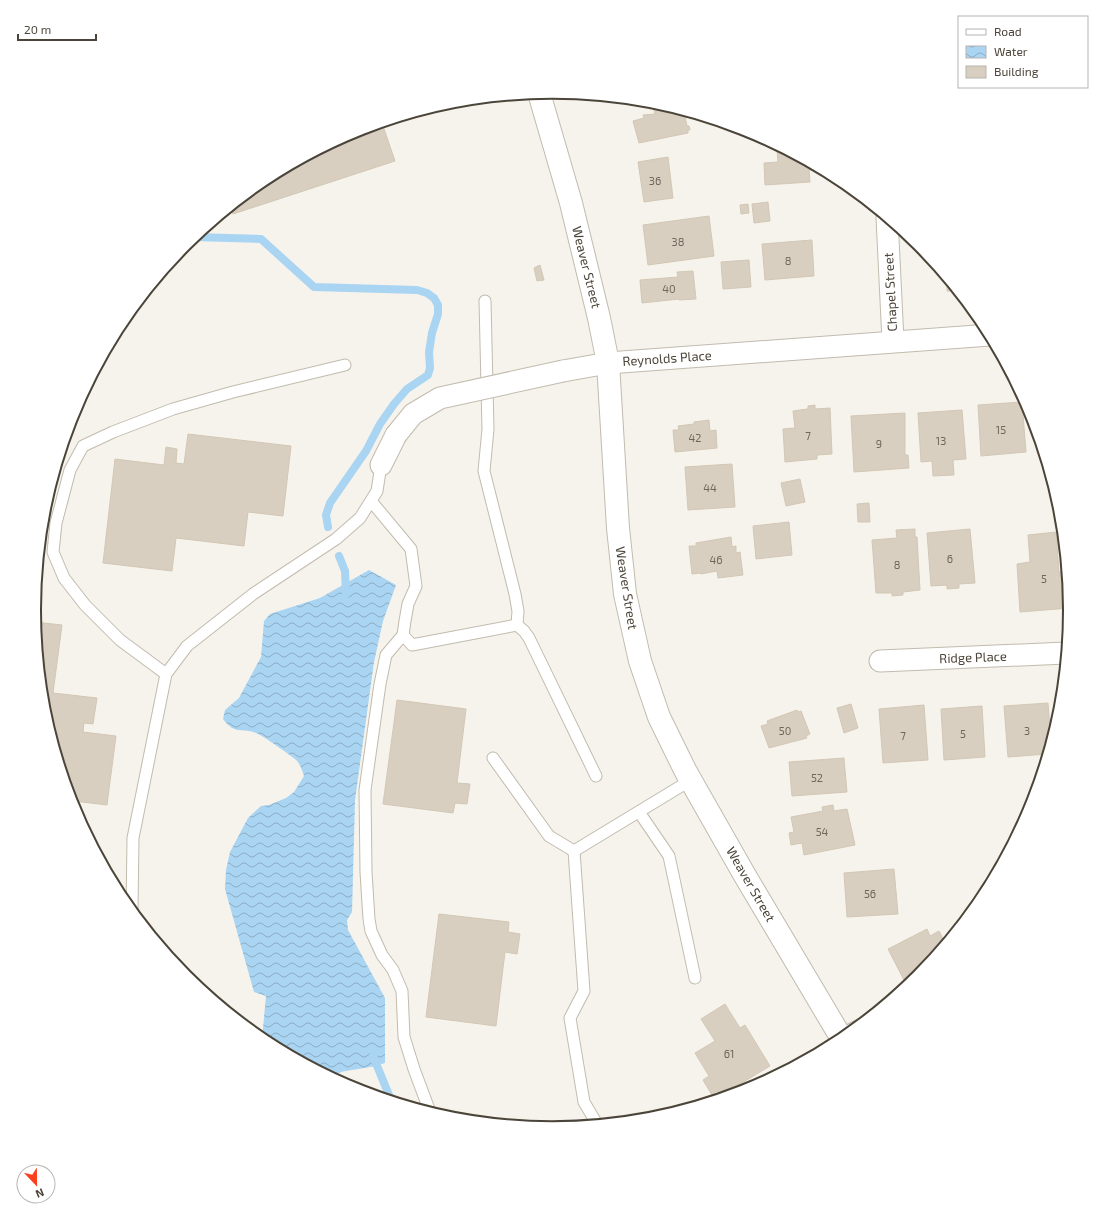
<svg xmlns="http://www.w3.org/2000/svg" width="1104" height="1220" font-family="'Exo 2',sans-serif">
<style>
.water{fill:url(#water-waves)}
.lines{fill:none;stroke-linecap:round;stroke-linejoin:round}
.stream{stroke:#a9d4f2;stroke-width:8}
.building{fill:#d8cfc1;stroke:#d3c7b4}
.service-casing{stroke:#c2bbae;stroke-width:13}
.minor-casing{stroke:#c2bbae;stroke-width:23}
.tertiary-casing{stroke:#c2bbae;stroke-width:24}
.service{stroke:#fff;stroke-width:11}
.minor{stroke:#fff;stroke-width:21}
.tertiary{stroke:#fff;stroke-width:22}
.minor-bridge-casing{stroke:#c2bbae;stroke-width:23;stroke-linecap:butt}
.minor-bridge{stroke:#fff;stroke-width:21}
.labels{text-anchor:middle;dominant-baseline:central;stroke-width:3;stroke-linejoin:round;paint-order:stroke}
.number-label{font-size:11px;fill:#6e675b}
.street-label{font-size:13px;fill:#4b4439;stroke:#fff}
.rim{fill:none;stroke:#4b4439;stroke-width:2}
</style>
<defs>
<pattern id="water-waves" width="16" height="10" patternUnits="userSpaceOnUse"><rect width="16" height="10" fill="#a9d4f2"/><path d="M0 5q4-4 8 0t8 0" fill="none" stroke="#8caec5"/></pattern>
</defs>
<rect width="100%" height="100%" fill="#f6f3ec"/>
<path class="water" d="M369,570L396,585L383,621L374,662L355,800L352,912L347,920L348,930L385,998V1063C367,1070 347,1068 330,1076L262,1039L266,996L254,992L225,889L226,870L230,852L248,818L261,806L269,805L286,798L294,792L304,776C302,770 300,763 295,759C290,755 262,735 256,733C241,727 236,736 223,719L225,710L239,698L261,657L264,621L270,614L320,598Z"/>
<g class="lines">
<g class="stream">
<polyline points="194,237 261,239 314,287 417,290 427,293 434,298 438,305 438,314 432,333 429,352 430,368 428,375 407,389 394,404 380,424 366,451 330,503 326,515 328,527"/>
<polyline points="339,556 345,571 346,594"/>
<polyline points="373,1056 391,1100"/>
</g>
</g>
<g class="building">
<polygon points="659,104 676,109 677,115 684,112 687,126 689,126 690,130 688,130 688,133 639,143 633,121 644,118 643,115 655,114 653,106"/>
<polygon points="382,123 395,161 233,214 231,209 226,210 264,179 354,131"/>
<polygon points="784,149 813,165 813,170 809,170 810,182 765,185 764,163 778,162 777,150"/>
<polygon points="668,157 673,198 644,202 638,162"/>
<polygon points="768,202 770,221 754,223 752,204"/>
<polygon points="748,204 749,213 741,214 740,205"/>
<polygon points="709,216 714,256 648,265 643,225"/>
<polygon points="812,240 814,276 765,280 762,244"/>
<polygon points="749,260 751,287 723,289 721,262"/>
<polygon points="540,265 544,280 537,281 534,268"/>
<polygon points="693,271 696,299 679,300 679,299 642,303 640,280 678,277 677,272"/>
<polygon points="940,271 957,291 947,291 947,279 941,279"/>
<polygon points="1022,402 1026,452 981,456 978,405"/>
<polygon points="815,405 815,409 830,408 832,454 817,455 817,459 785,462 783,429 795,428 793,411 808,409 808,406"/>
<polygon points="962,410 966,459 953,460 954,475 933,476 932,461 921,462 918,413"/>
<polygon points="905,413 905,455 908,455 909,468 854,472 851,416"/>
<polygon points="709,420 710,431 716,430 717,448 675,452 673,430 679,430 678,426 694,424 694,422"/>
<polygon points="188,434 291,446 283,516 248,512 244,546 176,538 172,571 103,563 115,459 164,465 166,447 177,449 176,463 184,464"/>
<polygon points="732,464 735,507 688,510 685,467"/>
<polygon points="800,479 805,502 786,506 781,483"/>
<polygon points="869,503 870,522 858,522 857,504"/>
<polygon points="789,522 792,555 756,559 753,526"/>
<polygon points="915,529 915,537 917,537 920,590 903,592 903,595 892,596 892,593 876,593 872,540 897,538 896,530"/>
<polygon points="970,529 975,583 959,584 959,588 947,589 947,585 931,586 927,533"/>
<polygon points="1056,532 1059,572 1066,571 1070,608 1020,612 1017,564 1030,562 1028,535"/>
<polygon points="731,537 732,547 736,546 736,553 740,552 743,575 718,578 717,571 701,574 701,573 692,574 689,546 696,546 696,543"/>
<polygon points="35,622 62,625 53,693 97,698 93,724 84,723 83,732 116,736 107,805 74,801 73,808 44,711"/>
<polygon points="1057,697 1061,697 1059,716"/>
<polygon points="397,700 466,709 457,783 470,784 467,804 455,803 453,813 383,804"/>
<polygon points="1048,703 1051,742 1047,754 1008,757 1004,706"/>
<polygon points="851,704 858,728 844,733 837,708"/>
<polygon points="924,705 928,760 883,763 879,709"/>
<polygon points="982,706 985,757 944,760 941,709"/>
<polygon points="797,710 798,712 801,711 810,734 806,736 807,738 769,748 761,726 768,724 767,721"/>
<polygon points="844,758 847,792 792,796 789,762"/>
<polygon points="833,805 834,811 847,809 855,845 804,855 802,843 791,845 789,833 794,832 791,817 823,811 822,807"/>
<polygon points="894,869 898,914 847,917 844,873"/>
<polygon points="439,914 509,922 508,932 520,934 517,954 505,952 496,1026 426,1017"/>
<polygon points="927,929 930,936 939,931 945,943 918,976 906,984 888,949"/>
<polygon points="725,1004 740,1028 745,1025 770,1066 720,1096 717,1091 712,1095 703,1080 709,1076 695,1053 715,1041 701,1019"/>
</g>
<g class="lines">
<defs>
<g id="service">
<polyline points="485,301 488,429 484,471 515,594 518,611 517,625"/>
<polyline points="371,501 411,549 416,586 408,604 405,621 403,635 412,645 517,625 524,631 529,638 596,776"/>
<polyline points="403,635 386,655 380,684 365,790 366,872 369,919 371,931 382,955 393,970 402,991 404,1037 414,1069 430,1112"/>
<polyline points="166,674 120,640 85,605 64,578 53,552 56,523 70,470 83,446 113,432 173,409 233,392 345,365"/>
<polyline points="493,758 549,836 574,851"/>
<polyline points="639,812 669,856 695,978"/>
<polyline points="132,910 133,838 166,674 187,646 253,594 336,539 360,518 377,491 381,465"/>
<polyline points="840,1035 857,1026"/>
<polyline points="597,1124 584,1102 570,1018 584,991 574,851 691,780"/>
</g>
<g id="minor">
<polyline points="887,218 893,341"/>
<polyline points="563,371 608,363 990,335"/>
<polyline points="381,465 396,435"/>
<polyline points="880,661 1066,653"/>
</g>
<polyline id="tertiary" points="539,93 571,203 599,318 608,363 618,528 625,594 640,661 659,717 686,772 744,874 842,1039"/>
</defs>
<use href="#service" class="service-casing"/>
<use href="#minor" class="minor-casing"/>
<use href="#tertiary" class="tertiary-casing"/>
<use href="#service" class="service"/>
<use href="#minor" class="minor"/>
<use href="#tertiary" class="tertiary"/>
<defs>
<polyline id="minor-bridge" points="396,435 413,414 440,398 563,371"/>
</defs>
<use href="#minor-bridge" class="minor-bridge-casing"/>
<use href="#minor-bridge" class="minor-bridge"/>
</g>
<g class="labels">
<g class="number-label">
<text x="655" y="180">36</text>
<text x="678" y="241">38</text>
<text x="788" y="260">8</text>
<text x="669" y="288">40</text>
<text x="1001" y="429">15</text>
<text x="808" y="435">7</text>
<text x="695" y="437">42</text>
<text x="941" y="440">13</text>
<text x="879" y="443">9</text>
<text x="710" y="487">44</text>
<text x="950" y="558">6</text>
<text x="716" y="559">46</text>
<text x="897" y="564">8</text>
<text x="1044" y="578">5</text>
<text x="785" y="730">50</text>
<text x="1027" y="730">3</text>
<text x="963" y="733">5</text>
<text x="903" y="735">7</text>
<text x="817" y="777">52</text>
<text x="822" y="831">54</text>
<text x="870" y="893">56</text>
<text x="729" y="1053">61</text>
</g>
<g class="street-label">
<text transform="translate(587 267) rotate(76)">Weaver Street</text>
<text transform="translate(890 292) rotate(-93)">Chapel Street</text>
<text transform="translate(667 358) rotate(-4)">Reynolds Place</text>
<text transform="translate(627 588) rotate(81)">Weaver Street</text>
<text transform="translate(973 657) rotate(-2)">Ridge Place</text>
<text transform="translate(751 884) rotate(60)">Weaver Street</text>
</g>
</g>
<path d="M0 0H1104V1220H0ZM41 610a511 511 0 1 1 1022 0a511 511 0 1 1-1022 0Z" fill="#fff" fill-rule="evenodd"/>
<path class="rim" d="M41 610a511 511 0 1 1 1022 0a511 511 0 1 1-1022 0Z"/>
<rect x="958" y="16" width="130" height="72" fill="#ffffff" stroke="#b7b4b0"/>
<rect x="966" y="29" width="20" height="6" fill="#ffffff" stroke="#b7b4b0"/>
<text x="994" y="36" font-size="12" fill="#4b4439">Road</text>
<rect x="966" y="46" width="20" height="12" fill="url(#water-waves)" stroke="#b7b4b0"/>
<text x="994" y="56" font-size="12" fill="#4b4439">Water</text>
<rect x="966" y="66" width="20" height="12" fill="#d8cfc1" stroke="#b7b4b0"/>
<text x="994" y="76" font-size="12" fill="#4b4439">Building</text>
<g transform="translate(36 1184) rotate(158)"><circle r="19" fill="#ffffff" stroke="#b7b4b0"/>
<path d="M0-3L7 15L0 10L-7 15Z" fill="#fc3f1d"/>
<text y="-6" font-size="11" font-weight="bold" text-anchor="middle" fill="#4b4439">N</text>
</g>
<path d="M18 34v6h78v-6" fill="none" stroke="#4b4439" stroke-width="2"/>
<text x="24" y="34" font-size="12" fill="#4b4439" stroke="#ffffff" stroke-width="3" paint-order="stroke">20 m</text>
</svg>
